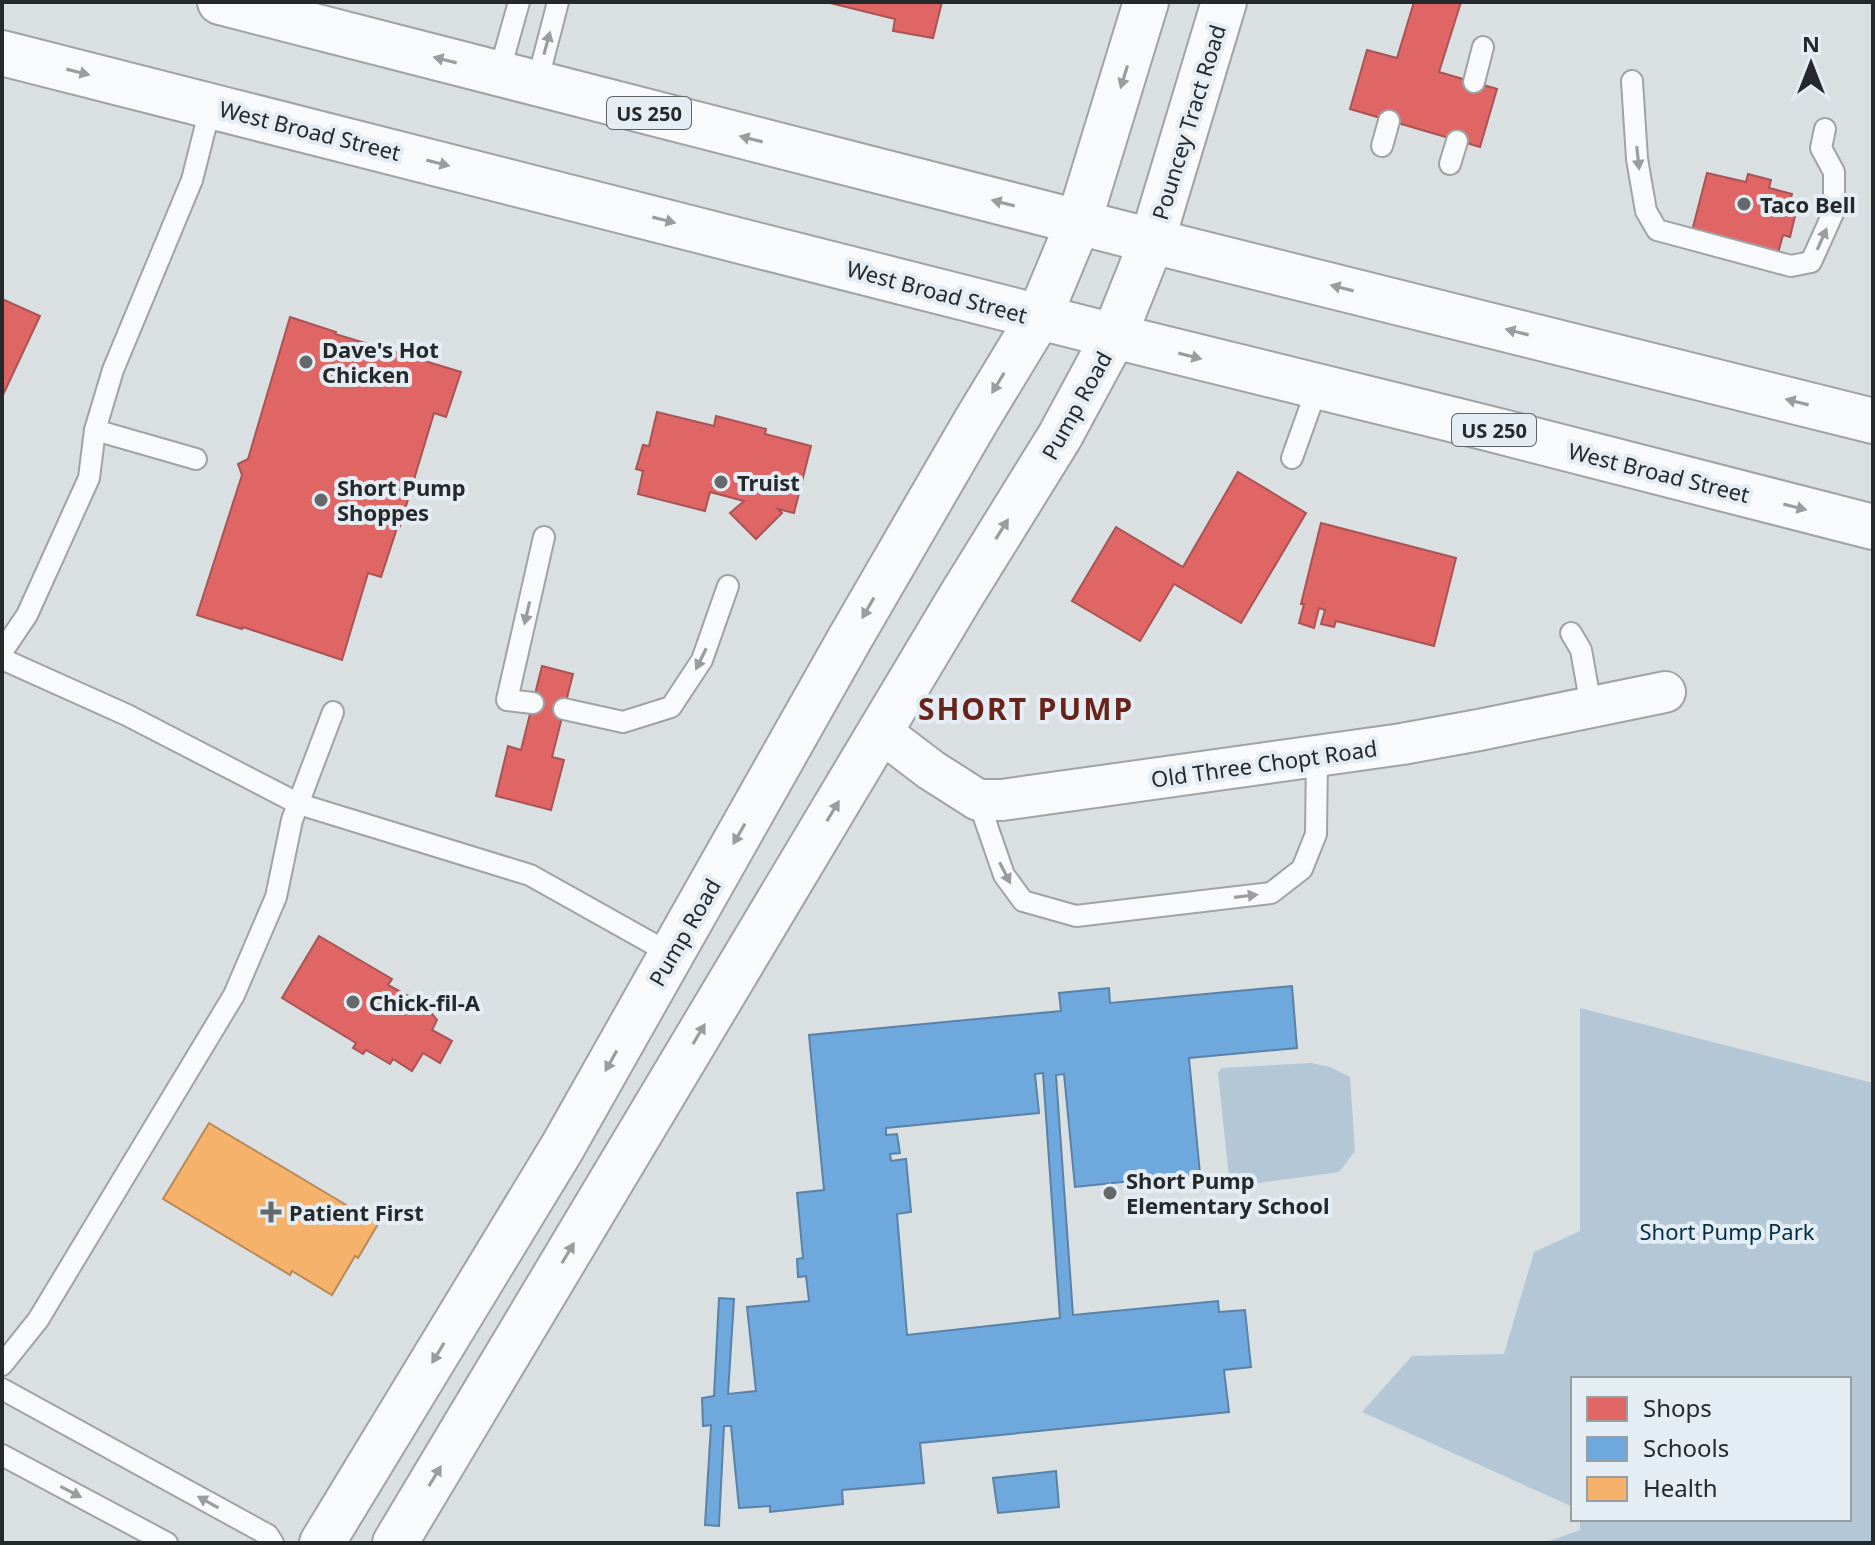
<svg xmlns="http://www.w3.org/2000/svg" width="1875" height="1545" font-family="'Noto Sans',sans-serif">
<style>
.green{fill:#b4c7d6}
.shops{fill:#e06666;stroke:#a85455;stroke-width:2}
.schools{fill:#6fa8dc;stroke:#5982a7;stroke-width:2;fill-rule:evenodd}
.health{fill:#f6b26b;stroke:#b88958;stroke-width:2}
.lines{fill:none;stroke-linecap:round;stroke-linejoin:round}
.lane-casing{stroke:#a0a3a6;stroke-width:24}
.street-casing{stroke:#a0a3a6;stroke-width:44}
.secondary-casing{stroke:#a0a3a6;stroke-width:48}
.primary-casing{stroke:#a0a3a6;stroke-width:48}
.lane{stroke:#f9fafb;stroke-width:20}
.street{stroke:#f9fafb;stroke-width:40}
.secondary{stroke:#f9fafb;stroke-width:44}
.primary{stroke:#f9fafb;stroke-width:44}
.oneway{fill:#9a9c9e}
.poi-dot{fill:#65696c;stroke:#e4edf3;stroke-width:3}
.labels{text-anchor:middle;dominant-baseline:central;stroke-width:8;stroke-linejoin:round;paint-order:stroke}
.shield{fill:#e4edf3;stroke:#5f6468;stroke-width:2}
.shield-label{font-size:20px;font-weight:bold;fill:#26292c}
.street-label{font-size:22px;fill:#26292c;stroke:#e4edf3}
.poi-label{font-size:22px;font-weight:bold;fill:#26292c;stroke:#e4edf3;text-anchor:start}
.park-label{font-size:22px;fill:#012d48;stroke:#e4edf3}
.district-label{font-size:30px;font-weight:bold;letter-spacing:2px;fill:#68241a;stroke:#e4edf3}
</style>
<rect width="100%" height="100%" fill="#dadfe2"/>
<g class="green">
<polygon points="1580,1008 1873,1083 1873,1543 1543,1543 1580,1530 1580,1519 1849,1519 1849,1379 1573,1379 1573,1507 1362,1412 1412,1356 1504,1354 1534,1252 1580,1231"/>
<polygon points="1311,1063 1330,1067 1350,1077 1355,1151 1339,1172 1230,1187 1218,1073 1222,1068"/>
</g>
<g class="shops">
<polygon points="826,2 942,2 933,38 893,31 895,19"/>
<polygon points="1414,2 1461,2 1439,72 1497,89 1480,147 1350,109 1367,50 1397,58"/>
<polygon points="1707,173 1746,182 1748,174 1771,180 1769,188 1792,194 1787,214 1795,216 1790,237 1783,235 1778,253 1692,231"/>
<polygon points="2,299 40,316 2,397"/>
<polygon points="290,317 336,332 335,334 461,372 446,417 434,413 400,526 398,525 381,577 368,573 342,660 243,627 242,629 197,615 242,475 238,464 248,459"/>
<polygon points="657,412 714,426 716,416 766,429 765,434 811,446 794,513 778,509 782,513 756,539 730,513 744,501 710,492 705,511 638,494 643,471 636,469 643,445 649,446"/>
<polygon points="1238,472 1306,513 1241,623 1174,584 1140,641 1072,601 1116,527 1183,567"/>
<polygon points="1321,523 1456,558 1434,646 1336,621 1334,627 1321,624 1325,610 1319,608 1314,628 1299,623 1304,604 1301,604"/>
<polygon points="542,666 573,674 552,757 564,760 551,810 496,796 508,746 521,750"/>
<polygon points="319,936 392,979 388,985 425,1005 437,1020 432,1030 452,1041 440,1063 423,1053 412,1071 393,1059 390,1064 366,1050 363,1054 353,1048 356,1043 282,998"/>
</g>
<g class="schools">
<path d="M1292,986L1297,1048L1189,1058L1200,1174L1075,1187L1064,1074L1056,1075L1073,1315L1218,1301L1219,1312L1245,1310L1251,1367L1224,1370L1229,1412L920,1443L924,1483L842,1490L843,1504L770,1512V1506L739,1508L731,1426H724L719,1526L705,1525L711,1425L703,1426L702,1398L714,1396L719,1298L734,1299L728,1394L756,1391L747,1307L809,1301L806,1276L798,1277L797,1259L803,1258L797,1193L824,1190L809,1035L1061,1011L1059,993L1109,988L1110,1003ZM1043,1073L1060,1318L907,1335L897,1214L911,1212L906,1159L891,1161L890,1154L900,1153L897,1134L886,1135V1128L1039,1113L1035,1074Z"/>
<polygon points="1056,1471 1059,1507 998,1513 993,1478"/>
</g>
<polygon class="health" points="209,1123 378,1224 358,1258 355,1256 332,1295 292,1271 290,1275 163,1199"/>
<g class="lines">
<defs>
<g id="lane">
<polyline points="499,73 519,2"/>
<polyline points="1632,81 1637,159 1646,211 1657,230 1791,266 1811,262 1834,211 1834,172 1821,148 1825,129"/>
<polyline points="1474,82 1483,47"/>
<polyline points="537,83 558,2"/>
<polyline points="1382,146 1389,121"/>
<polyline points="1450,164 1457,141"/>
<polyline points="95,430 196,459"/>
<polyline points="1292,458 1317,388"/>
<polyline points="1571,633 1581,650 1591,706"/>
<polyline points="2,652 27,615 89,478 95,430 113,370 192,180 211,105"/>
<polyline points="2,659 127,715 299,804 530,875 671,954"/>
<polyline points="533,703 507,700 544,537"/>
<polyline points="564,709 623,722 671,707 702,660 728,586"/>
<polyline points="978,800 1004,875 1023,901 1076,916 1271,893 1302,869 1316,834 1317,756"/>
<polyline points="2,1365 38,1320 234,995 276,897 292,820 333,712"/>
<polyline points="2,1389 268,1535 273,1543"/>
<polyline points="2,1455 167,1543"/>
</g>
<polyline id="street" points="881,732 931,770 978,800 1002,800 1402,744 1479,730 1665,692"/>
<g id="secondary">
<polyline points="322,1543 562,1148 849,640 976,421 1039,317 1079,221 1146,2"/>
<polyline points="395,1543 961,596 1060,436 1114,336 1152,241 1224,2"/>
</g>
<g id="primary">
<polyline points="220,2 1152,241 1873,421"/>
<polyline points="2,53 1114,336 1487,428 1873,527"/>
</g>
</defs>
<use href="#lane" class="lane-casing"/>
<use href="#street" class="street-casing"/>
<use href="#secondary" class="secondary-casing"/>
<use href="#primary" class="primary-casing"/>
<use href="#lane" class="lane"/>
<use href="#street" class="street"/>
<use href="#secondary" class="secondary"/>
<use href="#primary" class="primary"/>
</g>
<defs><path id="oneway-solid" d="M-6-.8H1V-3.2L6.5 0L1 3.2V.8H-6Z" transform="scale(2)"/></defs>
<g class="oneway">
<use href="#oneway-solid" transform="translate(547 43) rotate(-75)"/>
<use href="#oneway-solid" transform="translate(445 60) rotate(-166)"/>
<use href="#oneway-solid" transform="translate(78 72) rotate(14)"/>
<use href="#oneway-solid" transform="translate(1124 77) rotate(107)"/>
<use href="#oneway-solid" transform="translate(751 139) rotate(-166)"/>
<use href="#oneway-solid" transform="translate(1638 158) rotate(84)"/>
<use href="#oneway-solid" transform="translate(438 163) rotate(14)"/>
<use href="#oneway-solid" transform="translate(1003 203) rotate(-166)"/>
<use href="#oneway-solid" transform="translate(664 220) rotate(14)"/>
<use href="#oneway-solid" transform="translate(1822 239) rotate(-66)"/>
<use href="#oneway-solid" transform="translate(1342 288) rotate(-166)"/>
<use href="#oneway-solid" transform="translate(1517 332) rotate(-166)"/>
<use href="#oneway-solid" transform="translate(1190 356) rotate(14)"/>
<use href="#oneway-solid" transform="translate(998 383) rotate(121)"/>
<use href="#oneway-solid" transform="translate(1797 402) rotate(-166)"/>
<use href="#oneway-solid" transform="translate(1795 507) rotate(14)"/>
<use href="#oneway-solid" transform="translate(1002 529) rotate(-58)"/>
<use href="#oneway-solid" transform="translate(868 608) rotate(120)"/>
<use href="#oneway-solid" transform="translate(527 613) rotate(103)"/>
<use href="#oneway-solid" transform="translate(701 659) rotate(116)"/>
<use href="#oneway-solid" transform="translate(833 811) rotate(-59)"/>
<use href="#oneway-solid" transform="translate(739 834) rotate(120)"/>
<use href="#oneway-solid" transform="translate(1005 873) rotate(63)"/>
<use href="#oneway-solid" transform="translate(1246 896) rotate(-7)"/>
<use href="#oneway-solid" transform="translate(699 1034) rotate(-59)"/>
<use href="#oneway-solid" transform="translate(611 1061) rotate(119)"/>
<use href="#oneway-solid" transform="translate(568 1253) rotate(-59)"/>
<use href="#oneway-solid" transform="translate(438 1353) rotate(121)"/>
<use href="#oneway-solid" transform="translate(435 1476) rotate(-59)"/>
<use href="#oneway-solid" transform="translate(71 1492) rotate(28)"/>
<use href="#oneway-solid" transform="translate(208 1502) rotate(-151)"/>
</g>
<g class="poi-dot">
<circle cx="1744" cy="204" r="8"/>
<circle cx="306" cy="362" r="8"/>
<circle cx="721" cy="482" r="8"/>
<circle cx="321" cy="500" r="8"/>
<circle cx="353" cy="1002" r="8"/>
<circle cx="1110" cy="1193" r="8"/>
<path d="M267 1200h8v8h8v8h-8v8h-8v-8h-8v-8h8z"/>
</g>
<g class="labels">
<g class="shield">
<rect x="607" y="97" width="84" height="32" rx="6"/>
<rect x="1452" y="414" width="84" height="32" rx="6"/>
</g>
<g class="shield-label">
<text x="649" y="113">US 250</text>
<text x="1494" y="430">US 250</text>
</g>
<g class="street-label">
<text transform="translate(1188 122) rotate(-73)">Pouncey Tract Road</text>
<text transform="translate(310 130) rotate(14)">West Broad Street</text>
<text transform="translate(937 291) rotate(15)">West Broad Street</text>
<text transform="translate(1076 405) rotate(-61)">Pump Road</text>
<text transform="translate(1659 472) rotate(14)">West Broad Street</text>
<text transform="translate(1264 763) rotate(-8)">Old Three Chopt Road</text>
<text transform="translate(684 932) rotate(-60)">Pump Road</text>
</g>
<g class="poi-label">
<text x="1760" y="204">Taco Bell</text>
<text x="322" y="349">Dave's Hot<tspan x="322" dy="25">Chicken</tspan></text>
<text x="737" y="482">Truist</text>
<text x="337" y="487">Short Pump<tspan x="337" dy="25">Shoppes</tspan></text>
<text x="369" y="1002">Chick-fil-A</text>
<text x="1126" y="1180">Short Pump<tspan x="1126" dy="25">Elementary School</tspan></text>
<text x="289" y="1212">Patient First</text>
</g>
<g class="park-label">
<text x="1727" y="1231">Short Pump Park</text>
</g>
<g class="district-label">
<text x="1026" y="708">SHORT PUMP</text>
</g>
</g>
<rect width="1875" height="1545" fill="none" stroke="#26292c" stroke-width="8"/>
<rect x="1571" y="1377" width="280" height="144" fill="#e4edf3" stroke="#989fa3" stroke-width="2"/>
<rect x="1587" y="1397" width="40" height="24" fill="#e06666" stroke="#989fa3" stroke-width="2"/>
<text x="1643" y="1417" font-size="24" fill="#26292c">Shops</text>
<rect x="1587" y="1437" width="40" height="24" fill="#6fa8dc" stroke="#989fa3" stroke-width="2"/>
<text x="1643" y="1457" font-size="24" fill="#26292c">Schools</text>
<rect x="1587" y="1477" width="40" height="24" fill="#f6b26b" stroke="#989fa3" stroke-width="2"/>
<text x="1643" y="1497" font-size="24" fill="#26292c">Health</text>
<g transform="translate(1811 64)" stroke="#e4edf3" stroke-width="6" paint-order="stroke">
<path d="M0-6L14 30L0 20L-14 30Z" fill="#26292c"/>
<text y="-12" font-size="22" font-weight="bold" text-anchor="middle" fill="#26292c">N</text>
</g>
</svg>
